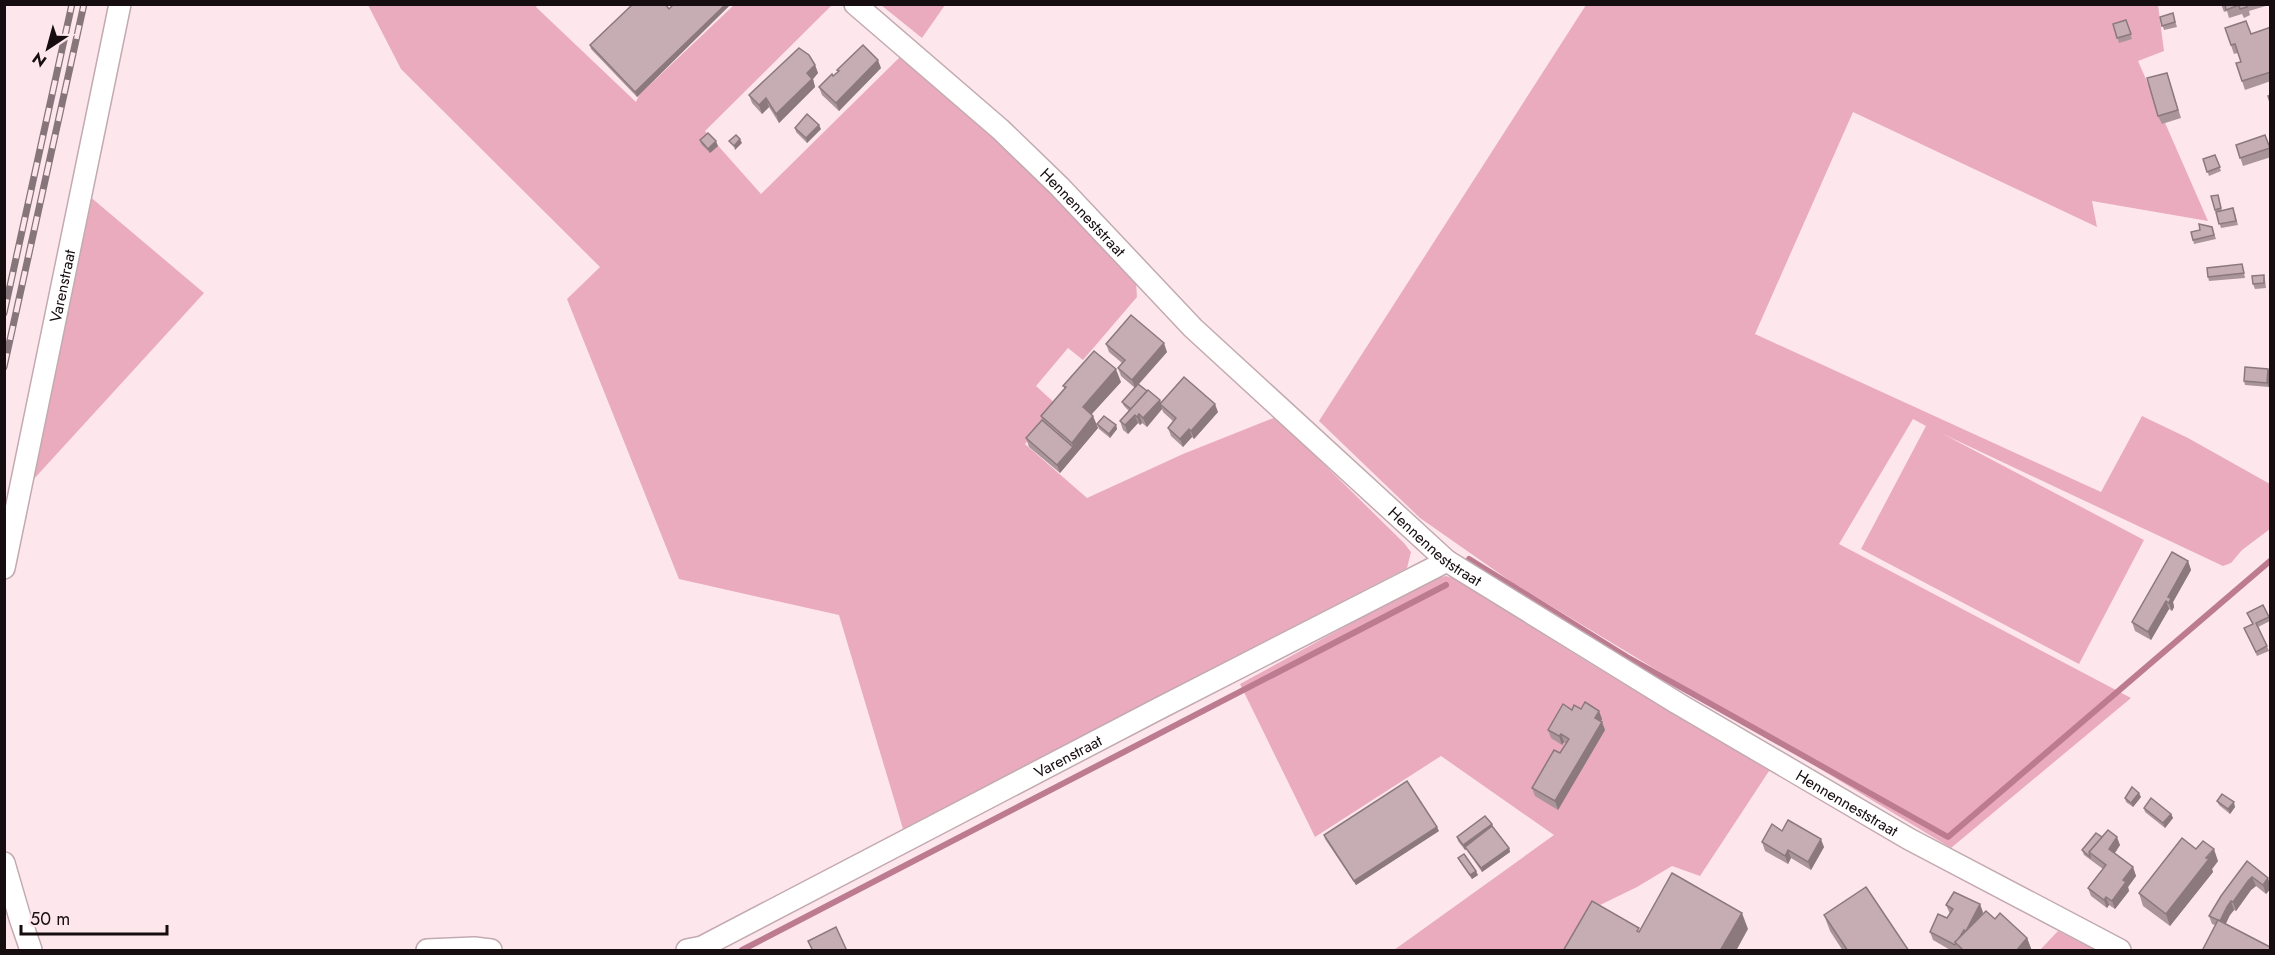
<svg xmlns="http://www.w3.org/2000/svg" width="2275" height="955" font-family="Jost,sans-serif">
<style>
.green{fill:#eaabbe}
.lines{fill:none;stroke-linecap:round;stroke-linejoin:round}
.stream{stroke:#bc7b90;stroke-width:6}
.minor-casing{stroke:#c3aab1;stroke-width:24}
.minor{stroke:#fff;stroke-width:21}
.rail-casing{stroke:#86767b;stroke-width:7}
.rail{stroke:#fde7ed;stroke-width:4.5;stroke-dasharray:14;stroke-linecap:butt}
.wall{fill:#aa959b}
.shaded-wall{fill:#8b797e}
.building{fill:#c6adb4;stroke:#8b797e;stroke-width:1.5}
.labels{text-anchor:middle;dominant-baseline:central;stroke-width:6;stroke-linejoin:round;paint-order:stroke}
.street-label{font-size:16px;fill:#160d10;stroke:#fde7ed}
</style>
<rect width="100%" height="100%" fill="#fde7ed"/>
<g class="green">
<polygon points="368,5 538,5 536,7 636,102 639,95 734,5 832,5 705,131 761,194 903,54 989,130 1136,282 1137,297 1083,360 1068,348 1036,386 1058,406 1025,444 1087,498 1183,454 1276,417 1404,543 1411,552 1407,568 903,829 839,615 679,579 567,299 600,267 401,69"/>
<polygon points="881,5 945,5 922,38"/>
<polygon points="1586,5 2158,5 2164,51 2138,61 2208,221 2092,201 2097,227 1853,112 1755,334 2101,492 2142,416 2188,438 2270,484 2270,529 2242,550 2231,563 2223,566 1943,434 2144,540 2079,664 1861,549 1926,426 1913,419 1839,544 2131,698 1951,848 1513,583 1420,518 1319,421"/>
<polygon points="88,195 204,293 32,481"/>
<path d="M1446,576L1459,580C1561,647 1663,710 1771,768L1700,876L1672,866L1637,887L1598,906L1563,950H1394L1554,835L1441,756L1315,837L1240,684L1432,579Z"/>
<polygon points="2058,931 2096,950 2040,950"/>
</g>
<g class="lines">
<g class="stream">
<polyline points="1469,559 1627,657 1948,837 2270,561"/>
<polyline points="742,950 1446,585"/>
</g>
<defs>
<g id="minor">
<path id="s1" d="M855,4L1000,129L1060,187L1193,328L1447,561L1677,703L1909,839L2120,950"/>
<path id="s2" d="M4,568L120,4"/>
<polyline points="4,863 20,918 31,950"/>
<polyline points="427,950 474,948 491,950"/>
<path id="s3" d="M687,950L702,947L1158,709L1447,561"/>
</g>
</defs>
<use href="#minor" class="minor-casing"/>
<use href="#minor" class="minor"/>
<defs>
<g id="rail">
<polyline points="4,313 72,4"/>
<polyline points="4,367 84,4"/>
</g>
</defs>
<use href="#rail" class="rail-casing"/>
<use href="#rail" class="rail"/>
</g>
<g class="wall">
<polygon points="674,4 729,4 729,6 637,97 591,49 590,45 669,9"/>
<polygon points="2221,4 2269,5 2249,11 2250,15 2244,18 2242,14 2229,18 2227,11 2224,12"/>
<polygon points="2160,17 2174,17 2177,27 2164,30"/>
<polygon points="2126,20 2132,39 2119,43 2113,24"/>
<polygon points="2271,27 2271,81 2245,90 2242,81 2241,62 2238,53 2234,54 2225,28 2251,34"/>
<polygon points="815,65 818,73 813,79 815,87 779,123 769,107 762,114 752,103 749,95"/>
<polygon points="881,68 839,111 822,95 819,87 838,72 837,70"/>
<polygon points="2167,73 2181,118 2162,124 2158,116"/>
<polygon points="795,128 821,129 807,143 796,132"/>
<polygon points="2265,135 2271,150 2271,157 2243,166 2236,145"/>
<polygon points="700,140 718,146 710,153 701,144"/>
<polygon points="2215,155 2221,171 2209,176 2203,159"/>
<polygon points="2218,195 2222,211 2235,213 2238,225 2221,228 2215,210"/>
<polygon points="2212,227 2216,239 2194,244 2193,240"/>
<polygon points="2243,268 2245,278 2209,281 2208,277"/>
<polygon points="2264,275 2265,280 2266,288 2255,289 2253,284"/>
<polygon points="1106,344 1167,352 1139,384 1160,400 1161,403 1218,412 1194,439 1192,437 1183,447 1171,436 1168,428 1174,422 1163,412 1162,409 1147,427 1142,423 1140,425 1138,423 1128,434 1123,430 1120,421 1129,411 1124,406 1122,402 1135,388 1121,376 1118,368 1122,363 1109,352"/>
<polygon points="2268,369 2270,373 2269,387 2245,385 2244,381"/>
<polygon points="1121,382 1092,414 1098,428 1060,473 1029,447 1026,438 1042,420 1041,416 1065,389 1063,386"/>
<polygon points="1097,424 1116,425 1117,429 1110,438 1099,429"/>
<polygon points="2188,561 2191,570 2173,602 2174,607 2172,611 2169,609 2151,640 2135,631 2132,622"/>
<polygon points="2247,613 2269,617 2270,621 2258,627 2269,651 2257,656 2244,628 2253,625"/>
<polygon points="1581,709 1599,711 1602,719 1601,721 1605,730 1558,810 1535,796 1532,788 1560,753 1566,744 1564,742 1562,745 1551,738 1548,730"/>
<polygon points="2141,797 2133,807 2126,802 2125,798"/>
<polygon points="2217,801 2235,807 2230,814 2219,805"/>
<polygon points="2144,808 2171,814 2173,818 2165,828 2145,812"/>
<polygon points="1492,826 1509,848 1510,852 1482,872 1466,849 1465,850 1458,841 1457,837"/>
<polygon points="1439,831 1356,885 1325,839 1324,835"/>
<polygon points="1782,831 1824,847 1811,870 1791,858 1788,864 1765,851 1762,842"/>
<polygon points="2102,837 2120,845 2115,853 2133,867 2136,876 2128,887 2129,891 2115,909 2109,905 2107,908 2091,896 2088,888 2103,869 2084,855 2082,850"/>
<polygon points="2196,849 2218,861 2212,869 2213,872 2170,926 2143,906 2139,893"/>
<polygon points="1458,858 1478,875 1472,879 1460,862"/>
<polygon points="2247,861 2268,878 2271,888 2266,894 2256,886 2251,890 2236,911 2234,910 2230,915 2215,925 2212,924 2209,916"/>
<polygon points="1946,905 1983,912 1981,917 1995,919 2027,938 2032,951 1952,951 1933,940 1930,932 1947,918 1950,914"/>
<polygon points="1824,915 1909,951 1843,951 1830,931"/>
</g>
<g class="shaded-wall">
<polygon points="726,4 729,4 729,6 637,97 635,92"/>
<polygon points="878,60 881,68 839,111 836,103"/>
<polygon points="815,65 818,73 813,79 815,87 779,123 776,114 807,73"/>
<polygon points="766,98 769,107 762,114 759,105"/>
<polygon points="819,125 821,129 807,143 806,138"/>
<polygon points="740,139 742,143 735,150 734,146"/>
<polygon points="716,141 718,146 710,153 708,149"/>
<polygon points="1164,343 1167,352 1135,388 1132,380"/>
<polygon points="1116,369 1121,382 1087,419 1083,407"/>
<polygon points="2268,369 2270,373 2269,387 2267,383"/>
<polygon points="1151,398 1135,416 1138,423 1128,434 1125,425"/>
<polygon points="1160,400 1162,409 1147,427 1143,418"/>
<polygon points="1215,404 1218,412 1194,439 1191,431"/>
<polygon points="1139,414 1142,423 1140,425 1137,417"/>
<polygon points="1093,416 1098,428 1060,473 1057,465 1073,447 1072,443"/>
<polygon points="1116,425 1117,429 1110,438 1109,434"/>
<polygon points="1189,429 1192,437 1183,447 1180,439"/>
<polygon points="2188,561 2191,570 2173,602 2174,607 2172,611 2169,603 2168,597"/>
<polygon points="2166,601 2169,609 2151,640 2148,632"/>
<polygon points="1599,711 1602,719 1598,726 1595,718"/>
<polygon points="1602,722 1605,730 1558,810 1555,801"/>
<polygon points="1561,734 1564,742 1562,745 1559,736"/>
<polygon points="2139,793 2141,797 2133,807 2131,803"/>
<polygon points="2234,802 2235,807 2230,814 2228,809"/>
<polygon points="2171,814 2173,818 2165,828 2163,823"/>
<polygon points="1492,824 1493,828 1465,847 1466,849 1465,850 1463,845"/>
<polygon points="1437,827 1439,831 1356,885 1354,881"/>
<polygon points="2117,837 2120,845 2112,857 2109,849"/>
<polygon points="1821,839 1824,847 1811,870 1808,862"/>
<polygon points="1509,848 1510,852 1482,872 1481,868"/>
<polygon points="2214,849 2218,861 2212,869 2213,872 2170,926 2166,914"/>
<polygon points="1788,850 1791,858 1788,864 1785,856"/>
<polygon points="2133,867 2136,876 2128,887 2129,891 2115,909 2112,901 2123,880"/>
<polygon points="1476,871 1478,875 1472,879 1470,875"/>
<polygon points="2252,877 2256,886 2251,890 2236,911 2233,902 2248,881"/>
<polygon points="2268,878 2271,888 2266,894 2263,885"/>
<polygon points="2106,897 2109,905 2107,908 2104,900"/>
<polygon points="2231,901 2234,910 2230,915 2223,930 2220,921 2227,907"/>
<polygon points="1980,904 1983,912 1969,939 1966,931"/>
<polygon points="1742,913 1748,929 1736,951 1720,951"/>
<polygon points="2027,938 2032,951 2016,951"/>
</g>
<g class="building">
<polygon points="633,4 665,4 669,9 674,4 726,4 635,92 590,45"/>
<polygon points="2225,4 2246,4 2247,7 2240,9 2239,5 2226,10"/>
<polygon points="2173,13 2175,22 2162,26 2160,17"/>
<polygon points="2126,20 2131,34 2117,38 2113,24"/>
<polygon points="2246,21 2251,34 2271,27 2271,72 2242,81 2236,63 2241,62 2235,44 2231,45 2225,28"/>
<polygon points="863,45 878,60 836,103 819,87 832,74 833,76 839,71 837,70"/>
<polygon points="799,48 809,55 815,65 807,73 812,79 776,114 766,98 759,105 749,95"/>
<polygon points="2167,73 2178,110 2158,116 2147,78"/>
<polygon points="2271,95 2271,105 2268,96"/>
<polygon points="807,114 819,125 806,138 795,128"/>
<polygon points="708,133 716,141 708,149 700,140"/>
<polygon points="736,135 740,139 734,146 729,141"/>
<polygon points="2265,135 2270,148 2240,158 2236,145"/>
<polygon points="2215,155 2220,167 2207,172 2203,159"/>
<polygon points="2218,195 2221,208 2215,210 2211,196"/>
<polygon points="2233,208 2236,221 2219,224 2216,212"/>
<polygon points="2199,224 2212,227 2214,235 2193,240 2191,232 2200,230"/>
<polygon points="2242,264 2244,273 2208,277 2207,268"/>
<polygon points="2264,275 2264,283 2253,284 2252,276"/>
<polygon points="1131,315 1164,343 1132,380 1118,368 1125,360 1106,344"/>
<polygon points="1094,351 1116,369 1083,407 1093,416 1072,443 1041,416 1066,387 1063,386"/>
<polygon points="2245,367 2268,369 2267,383 2244,381"/>
<polygon points="1184,377 1215,404 1191,431 1189,429 1180,439 1168,428 1176,418 1160,404"/>
<polygon points="1138,384 1147,391 1131,409 1122,402"/>
<polygon points="1148,390 1160,400 1143,418 1139,414 1137,417 1135,415 1125,425 1120,421"/>
<polygon points="1104,416 1116,425 1109,434 1097,424"/>
<polygon points="1042,420 1073,447 1057,465 1026,438"/>
<polygon points="2172,552 2188,561 2168,597 2171,598 2169,603 2166,601 2148,632 2132,622"/>
<polygon points="2263,605 2269,617 2256,623 2267,646 2256,652 2244,628 2253,624 2247,613"/>
<polygon points="1585,702 1599,711 1595,718 1602,722 1555,801 1532,788 1554,750 1560,753 1569,739 1561,734 1559,736 1548,730 1563,704 1572,710 1574,705 1581,709"/>
<polygon points="1407,781 1437,827 1354,881 1324,835"/>
<polygon points="2132,787 2139,793 2131,803 2125,798"/>
<polygon points="2222,794 2234,802 2228,809 2217,801"/>
<polygon points="2151,798 2171,814 2163,823 2144,808"/>
<polygon points="1485,816 1492,824 1463,845 1457,837"/>
<polygon points="1788,820 1821,839 1808,862 1788,850 1785,856 1762,842 1772,824 1782,831"/>
<polygon points="1492,826 1509,848 1481,868 1465,847"/>
<polygon points="2108,830 2117,837 2109,849 2133,867 2123,880 2126,882 2112,901 2106,897 2104,900 2088,888 2106,865 2089,852"/>
<polygon points="2096,833 2102,837 2089,852 2090,857 2082,850"/>
<polygon points="2182,838 2196,849 2203,841 2214,849 2206,858 2209,859 2166,914 2139,893"/>
<polygon points="1464,854 1476,871 1470,875 1458,858"/>
<polygon points="2247,861 2268,878 2263,885 2252,877 2248,881 2233,902 2231,901 2227,907 2220,921 2209,916 2221,896"/>
<polygon points="1672,873 1742,913 1720,951 1563,951 1592,901 1639,928 1637,931 1639,932"/>
<polygon points="1866,887 1909,951 1848,951 1824,915"/>
<polygon points="1954,892 1980,904 1966,931 1964,930 1958,940 1955,942 1956,943 1955,945 1930,932 1938,914 1947,918 1953,909 1946,905"/>
<polygon points="1986,911 1995,919 2000,913 2027,938 2016,951 1964,951 1955,942"/>
<polygon points="2218,920 2270,947 2269,951 2202,951"/>
<polygon points="836,927 847,951 813,951 808,941"/>
</g>
<g class="labels">
<g class="street-label">
<text stroke="none"><textPath href="#s1" startOffset="309">Hennenneststraat</textPath></text>
<text stroke="none"><textPath href="#s2" startOffset="288">Varenstraat</textPath></text>
<text stroke="none"><textPath href="#s1" startOffset="795">Hennenneststraat</textPath></text>
<text stroke="none"><textPath href="#s3" startOffset="428">Varenstraat</textPath></text>
<text stroke="none"><textPath href="#s1" startOffset="1281">Hennenneststraat</textPath></text>
</g>
</g>
<rect width="2275" height="955" fill="none" stroke="#160d10" stroke-width="12"/>
<g transform="translate(48 48) rotate(216)" stroke="#fde7ed" stroke-width="4.5" paint-order="stroke">
<path d="M0-4.5L10 22L0 15L-10 22Z" fill="#160d10"/>
<text y="-9" font-size="16" font-weight="bold" text-anchor="middle" fill="#160d10">N</text>
</g>
<path d="M21 925v9h146v-9" fill="none" stroke="#160d10" stroke-width="3"/>
<text x="30" y="925" font-size="18" fill="#160d10" stroke="#fde7ed" stroke-width="4.5" paint-order="stroke">50 m</text>
</svg>
